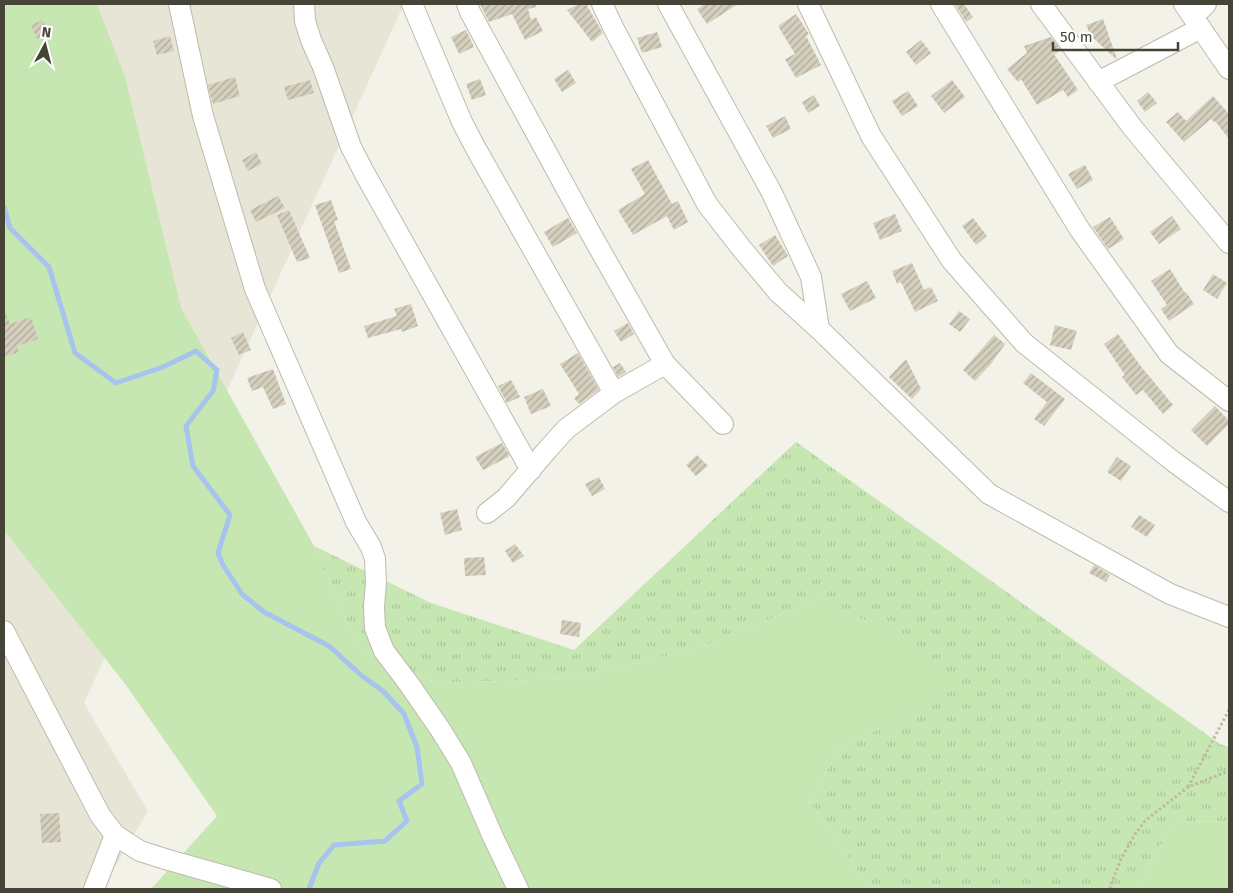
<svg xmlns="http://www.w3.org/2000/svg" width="1233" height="893" font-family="'Fira Sans',sans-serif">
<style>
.residential{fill:#e7e5d6}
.grass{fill:url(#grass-tufts)}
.garden{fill:#c6e6b2}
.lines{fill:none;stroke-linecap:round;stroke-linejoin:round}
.stream{stroke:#a6c4ee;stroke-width:5}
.building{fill:url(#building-hatch)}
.minor-casing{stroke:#bebbab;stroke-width:22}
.path{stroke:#c0b99c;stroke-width:3;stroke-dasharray:2.5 2.5;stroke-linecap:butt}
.minor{stroke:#fff;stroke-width:20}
</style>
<defs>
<pattern id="grass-tufts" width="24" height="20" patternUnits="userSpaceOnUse" patternTransform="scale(1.25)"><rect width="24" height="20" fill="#c6e6b2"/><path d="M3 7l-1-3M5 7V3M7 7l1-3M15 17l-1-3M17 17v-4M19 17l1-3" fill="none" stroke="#abc69a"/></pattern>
<pattern id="building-hatch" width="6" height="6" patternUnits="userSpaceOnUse" patternTransform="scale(1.25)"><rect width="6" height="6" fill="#d5cfbe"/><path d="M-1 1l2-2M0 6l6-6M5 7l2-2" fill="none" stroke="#afaa9b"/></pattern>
</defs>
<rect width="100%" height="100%" fill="#f3f2e8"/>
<polygon class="residential" points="4,4 404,4 84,703 148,811 102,889 4,889"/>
<polygon class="grass" points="796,442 1220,744 1229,747 1229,821 1173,822 1138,889 871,889 810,803 837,751 954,689 822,598 693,650 565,679 437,683 360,650 314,546 431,603 574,650"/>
<g class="garden">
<polygon points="4,4 97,4 125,77 181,308 314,546 360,650 437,683 565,679 693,650 822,598 917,646 955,689 837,751 810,803 871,889 151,889 217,816 126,685 4,530"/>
<polygon points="1229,821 1229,889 1138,889 1173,822"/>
</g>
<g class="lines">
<polyline class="stream" points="4,207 10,228 49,267 75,353 116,383 163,367 196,351 217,370 213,391 186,426 193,466 230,515 218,553 223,565 242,594 264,612 329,646 362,676 383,691 404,714 417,747 422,784 399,801 407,821 385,841 334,845 319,863 309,889"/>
</g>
<g class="building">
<polygon points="480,4 536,4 536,7 528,9 531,20 536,17 543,31 525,40 512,14 489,22"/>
<polygon points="579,4 586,4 603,33 592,42 567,10"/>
<polygon points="705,4 738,4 707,24 697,9"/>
<polygon points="955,4 964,4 973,17 966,22"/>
<polygon points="796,14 809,34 806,36 821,65 796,78 785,59 795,54 778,26"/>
<polygon points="1103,19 1117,59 1116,59 1091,36 1086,25"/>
<polygon points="42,20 49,33 37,39 31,25"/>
<polygon points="466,30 474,47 459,54 451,37"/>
<polygon points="657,32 662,47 642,53 637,38"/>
<polygon points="170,36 174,51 157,55 153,41"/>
<polygon points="1051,37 1061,50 1054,54 1078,90 1068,97 1063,90 1037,105 1021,79 1018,82 1007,69 1027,53 1024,46"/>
<polygon points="921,40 931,53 916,65 906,52"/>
<polygon points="568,70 576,83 562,92 554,79"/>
<polygon points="235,77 240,96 213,104 208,85"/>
<polygon points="480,79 486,95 472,100 466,84"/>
<polygon points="310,80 314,93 288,100 284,87"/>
<polygon points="952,80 965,97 944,113 931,96"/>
<polygon points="908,91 918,106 902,116 892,101"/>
<polygon points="1148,92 1157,103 1145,112 1137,101"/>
<polygon points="814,95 820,106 808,113 802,102"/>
<polygon points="1213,96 1229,114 1229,139 1215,121 1214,122 1211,119 1184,142 1166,122 1178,112 1186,121"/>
<polygon points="785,116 791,129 773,138 766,126"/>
<polygon points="256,152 262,164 248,171 242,160"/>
<polygon points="648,160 672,204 678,201 688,222 674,230 667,216 633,235 618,210 645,194 631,169"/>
<polygon points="1085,165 1093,180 1077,189 1068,174"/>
<polygon points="278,196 285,208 256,222 250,210"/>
<polygon points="331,200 338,220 334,221 351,269 339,273 315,205"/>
<polygon points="289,210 310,258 297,262 277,215"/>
<polygon points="895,214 902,231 880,240 873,223"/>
<polygon points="1172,216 1181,229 1159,244 1150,232"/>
<polygon points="1110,217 1124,239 1108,249 1093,227"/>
<polygon points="568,218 577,233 553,247 544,232"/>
<polygon points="973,218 987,236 976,245 962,226"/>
<polygon points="775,235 788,256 773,266 759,245"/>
<polygon points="912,263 924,290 931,287 938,301 915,312 901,282 897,284 892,271"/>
<polygon points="1170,269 1185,293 1186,292 1194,304 1169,321 1161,309 1167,305 1151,281"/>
<polygon points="1213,274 1227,283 1217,299 1203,290"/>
<polygon points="867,281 876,298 850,311 841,294"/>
<polygon points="411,304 418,326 402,332 401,329 368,338 364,326 397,316 394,309"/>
<polygon points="959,311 970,319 960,332 949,324"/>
<polygon points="4,314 6,314 10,324 31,317 38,339 17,346 19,352 4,357"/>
<polygon points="628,323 634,334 621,342 614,331"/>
<polygon points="1055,325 1077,331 1071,350 1050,345"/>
<polygon points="243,332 251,350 239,355 231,338"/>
<polygon points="1118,334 1139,364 1173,405 1163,414 1143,390 1136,395 1122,377 1125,375 1104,344"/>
<polygon points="994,335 1005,344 991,364 975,381 963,370"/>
<polygon points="578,353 599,390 579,404 574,398 579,394 560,364"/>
<polygon points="906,359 921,389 912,399 889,377"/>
<polygon points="620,363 626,372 618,377 613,367"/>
<polygon points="273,369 286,404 273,409 263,387 252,391 247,378"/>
<polygon points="1031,373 1065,399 1044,426 1034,419 1047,402 1023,383"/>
<polygon points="511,380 520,397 507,403 498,386"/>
<polygon points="543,389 551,406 531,414 524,397"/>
<polygon points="1215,406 1229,421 1229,424 1207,446 1191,430"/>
<polygon points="502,443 510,456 483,470 475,457"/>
<polygon points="697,455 708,466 696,476 686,465"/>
<polygon points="1117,457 1131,466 1121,481 1107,472"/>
<polygon points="599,477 605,489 592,496 585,484"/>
<polygon points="457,509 462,530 445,535 440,513"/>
<polygon points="1139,515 1155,525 1147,537 1131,527"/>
<polygon points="515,544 524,556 513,563 505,551"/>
<polygon points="484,557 486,575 465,576 464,558"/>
<polygon points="1094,565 1110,575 1106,582 1089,573"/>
<polygon points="562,620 581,623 579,637 560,634"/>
<polygon points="59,813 61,842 42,843 40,814"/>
</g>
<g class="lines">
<defs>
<g id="minor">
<polyline points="179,4 203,116 255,289 356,522 371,547 375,559 376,582 374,607 375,628 384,651 409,684 440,729 461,763 493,837 518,889"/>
<polyline points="304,4 305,21 311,40 323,67 351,147 365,174 531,470"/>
<polyline points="412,4 462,122 475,147 614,393"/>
<polyline points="467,4 470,12 591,234 665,364 723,424"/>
<polyline points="602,4 615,31 707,204 742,249 778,292 819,329 989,494 1170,594 1229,617"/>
<polyline points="668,4 772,193 811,277 819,329"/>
<polyline points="808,4 871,136 952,261 1024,343 1174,462 1229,502"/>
<polyline points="941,4 1080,230 1169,354 1229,401"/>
<polyline points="1041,4 1132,127 1229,243"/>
<polyline points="1184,4 1229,69"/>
<polyline points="1193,17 1206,4"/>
<polyline points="1098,82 1201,28"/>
<polyline points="487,513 506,498 548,449 566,429 614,393 665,364"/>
<polyline points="4,631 100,815 115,835 140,851 165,859 271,889"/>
<polyline points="94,889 115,835"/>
</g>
</defs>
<use href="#minor" class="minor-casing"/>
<g class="path">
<polyline points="1188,787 1229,710"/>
<polyline points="1110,889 1111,884 1121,859 1135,834 1145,821 1188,787 1229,771"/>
</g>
<use href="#minor" class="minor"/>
</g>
<rect width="1233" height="893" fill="none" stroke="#464337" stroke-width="10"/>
<g transform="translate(45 45) rotate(7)" stroke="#ffffff" stroke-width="4" paint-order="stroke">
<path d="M0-4L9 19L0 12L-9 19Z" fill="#464337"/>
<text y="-8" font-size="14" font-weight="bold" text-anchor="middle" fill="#464337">N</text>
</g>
<path d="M1053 42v8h125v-8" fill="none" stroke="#464337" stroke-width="2.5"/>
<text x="1060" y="42" font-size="15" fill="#464337" stroke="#ffffff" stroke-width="4" paint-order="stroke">50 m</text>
</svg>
